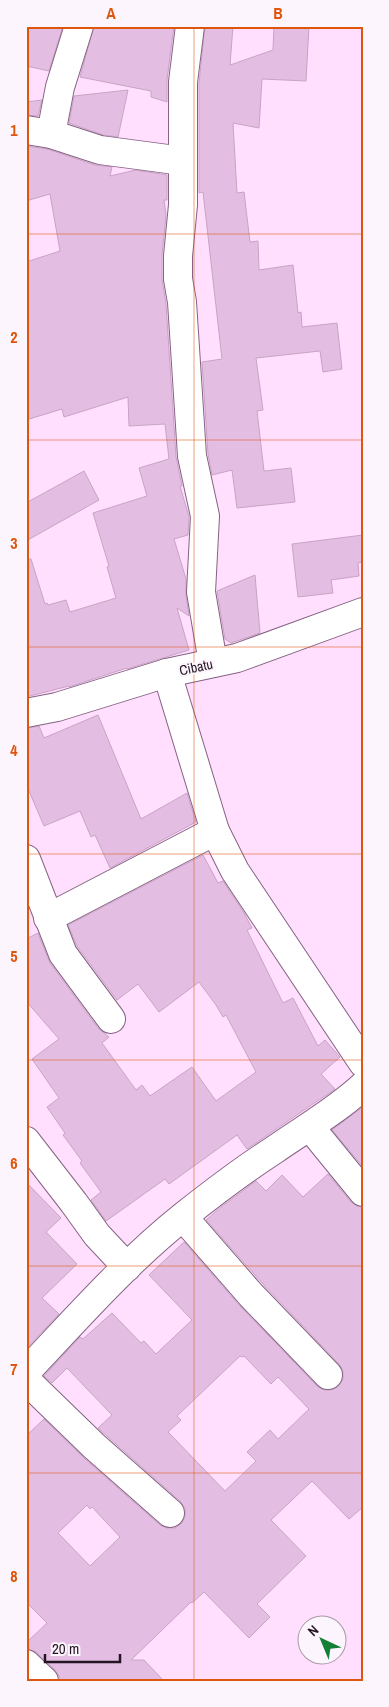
<svg xmlns="http://www.w3.org/2000/svg" width="389" height="1707" font-family="'Archivo Narrow',sans-serif">
<style>
.building{fill:#e4bee2;stroke:#c9a3c6;fill-rule:evenodd}
.lines{fill:none;stroke-linecap:round;stroke-linejoin:round}
.minor-casing{stroke:#856283;stroke-width:30}
.tertiary-casing{stroke:#856283;stroke-width:30}
.minor{stroke:#fff;stroke-width:28}
.tertiary{stroke:#fff;stroke-width:28}
.grid{fill:none;stroke:#de560d;stroke-width:1;stroke-opacity:0.55}
.labels{text-anchor:middle;dominant-baseline:central;stroke-width:4;stroke-linejoin:round;paint-order:stroke}
.street-label{font-size:14px;fill:#231522;stroke:#fdf5fd}
.neatline{fill:none;stroke:#de560d;stroke-width:2}
.grid-label{font-size:16px;text-anchor:middle;font-weight:bold;fill:#de560d}
</style>
<rect width="100%" height="100%" fill="#ffdffd"/>
<g class="building">
<polygon points="26,26 63,26 49,71 26,66"/>
<polygon points="94,26 174,26 167,80 167,102 151,97 151,91 80,77"/>
<polygon points="205,26 233,26 230,65 273,50 274,26 309,26 306,81 262,79 259,128 233,123 237,193 244,192 250,242 258,241 259,270 293,265 298,313 301,312 302,327 337,323 342,369 323,372 320,351 256,358 263,410 257,411 264,471 291,468 295,502 237,508 232,470 212,475 208,454 202,362 222,359 203,192 199,193 199,83"/>
<polygon points="128,90 118,137 103,135 69,123 74,96"/>
<polygon points="42,100 38,116 26,115 26,102"/>
<polygon points="26,146 47,149 95,165 112,167 110,176 136,170 167,175 167,200 164,200 166,215 162,255 162,279 166,304 176,457 182,486 180,486 189,517 188,535 174,539 186,579 186,595 189,616 177,608 189,650 127,669 127,668 69,687 69,686 26,697 26,559 31,559 45,604 47,603 48,605 66,600 70,612 116,598 107,567 109,566 93,513 147,496 139,468 169,459 165,424 129,426 128,397 64,417 62,409 26,420 26,262 60,251 50,194 26,201"/>
<polygon points="84,471 99,500 26,541 26,503"/>
<polygon points="363,535 363,562 358,563 359,576 331,580 333,593 298,597 292,544"/>
<polygon points="255,575 260,633 231,643 225,639 217,591"/>
<polygon points="98,715 141,819 187,793 196,822 110,868 95,835 91,837 80,811 44,826 26,784 26,728 39,726 44,738"/>
<polygon points="203,855 218,883 223,881 244,913 252,928 247,930 283,1003 293,998 318,1046 325,1040 340,1057 321,1074 335,1089 247,1149 237,1135 169,1184 165,1179 106,1221 91,1200 101,1192 80,1163 82,1161 63,1135 65,1133 47,1107 59,1098 32,1059 59,1039 26,1001 26,939 38,933 50,963 98,1028 109,1037 102,1043 136,1090 142,1085 150,1096 192,1067 216,1101 256,1072 226,1015 223,1017 216,1005 199,982 159,1012 138,984 117,1000 77,946 68,925"/>
<polygon points="363,1107 363,1167 332,1130"/>
<path d="M328,1174L351,1202L357,1206L363,1207V1507L349,1519L312,1481L271,1520L306,1556L257,1604L270,1617L249,1638L204,1592L192,1603L191,1602L131,1660H144L164,1681H59V1676L55,1670L36,1652L26,1649V1643L47,1623L26,1602V1436L44,1419L84,1458L160,1525L167,1528H175L182,1523L185,1516V1508L180,1501L98,1428L112,1415L67,1368L52,1383L44,1376L80,1337L83,1339L112,1313L141,1343L144,1341L156,1354L192,1320L149,1275L184,1242L240,1306L317,1386L324,1390H331L338,1387L343,1379V1371L339,1364L263,1284L206,1220L221,1207L256,1181L266,1191L282,1175L303,1197ZM240,1356L242,1357L244,1356L271,1384L278,1377L309,1409L278,1439L270,1430L247,1452L256,1461L225,1491L168,1432L181,1420L177,1416ZM87,1505L90,1509L92,1507L120,1537L90,1566L58,1533Z"/>
<polygon points="26,1182 61,1218 46,1232 77,1264 42,1298 59,1314 26,1349"/>
</g>
<g class="lines">
<defs>
<g id="minor">
<polyline points="190,26 183,82 183,205 178,256 178,279 182,302 192,456 205,516 201,592 213,663"/>
<polyline points="26,130 51,134 100,150 183,161"/>
<polyline points="51,134 60,87 79,26"/>
<polyline points="167,673 215,831 235,871 363,1063"/>
<polyline points="26,859 63,954 111,1019"/>
<polyline points="48,918 215,831"/>
<polyline points="310,1127 363,1192"/>
<polyline points="26,1141 74,1203 97,1235 127,1267"/>
<polyline points="183,1217 251,1295 328,1375"/>
<path d="M26,1372C77,1318 127,1261 185,1215C214,1192 243,1170 274,1150C304,1129 336,1111 363,1086"/>
<polyline points="26,1380 94,1446 170,1513"/>
<polyline points="26,1664 44,1681"/>
</g>
<polyline id="tertiary" points="26,713 57,707 167,673 237,658 363,612"/>
</defs>
<use href="#minor" class="minor-casing"/>
<use href="#tertiary" class="tertiary-casing"/>
<use href="#minor" class="minor"/>
<use href="#tertiary" class="tertiary"/>
</g>
<path class="grid" d="M194,26V1681M26,234H363M26,440H363M26,647H363M26,854H363M26,1060H363M26,1266H363M26,1473H363"/>
<g class="labels">
<g class="street-label">
<text transform="translate(196 667) rotate(-12)">Cibatu</text>
</g>
</g>
<rect width="389" height="1707" fill="none" stroke="#fdf5fd" stroke-width="55"/>
<g transform="translate(322 1640) rotate(316)"><circle r="24" fill="#fdf5fd" stroke="#a69ba5"/>
<path d="M0-4L9 19L0 12L-9 19Z" fill="#138035"/>
<text y="-8" font-size="14" font-weight="bold" text-anchor="middle" fill="#231522">N</text>
</g>
<path d="M45 1654v8h75v-8" fill="none" stroke="#231522" stroke-width="2.5"/>
<text x="52" y="1654" font-size="15" fill="#231522" stroke="#fdf5fd" stroke-width="4" paint-order="stroke">20 m</text>
<rect x="28" y="28" width="334" height="1652" class="neatline"/>
<g class="grid-label">
<text x="111" y="19">A</text>
<text x="278" y="19">B</text>
<text x="14" y="136">1</text>
<text x="14" y="343">2</text>
<text x="14" y="549">3</text>
<text x="14" y="756">4</text>
<text x="14" y="962">5</text>
<text x="14" y="1169">6</text>
<text x="14" y="1375">7</text>
<text x="14" y="1582">8</text>
</g>
</svg>
